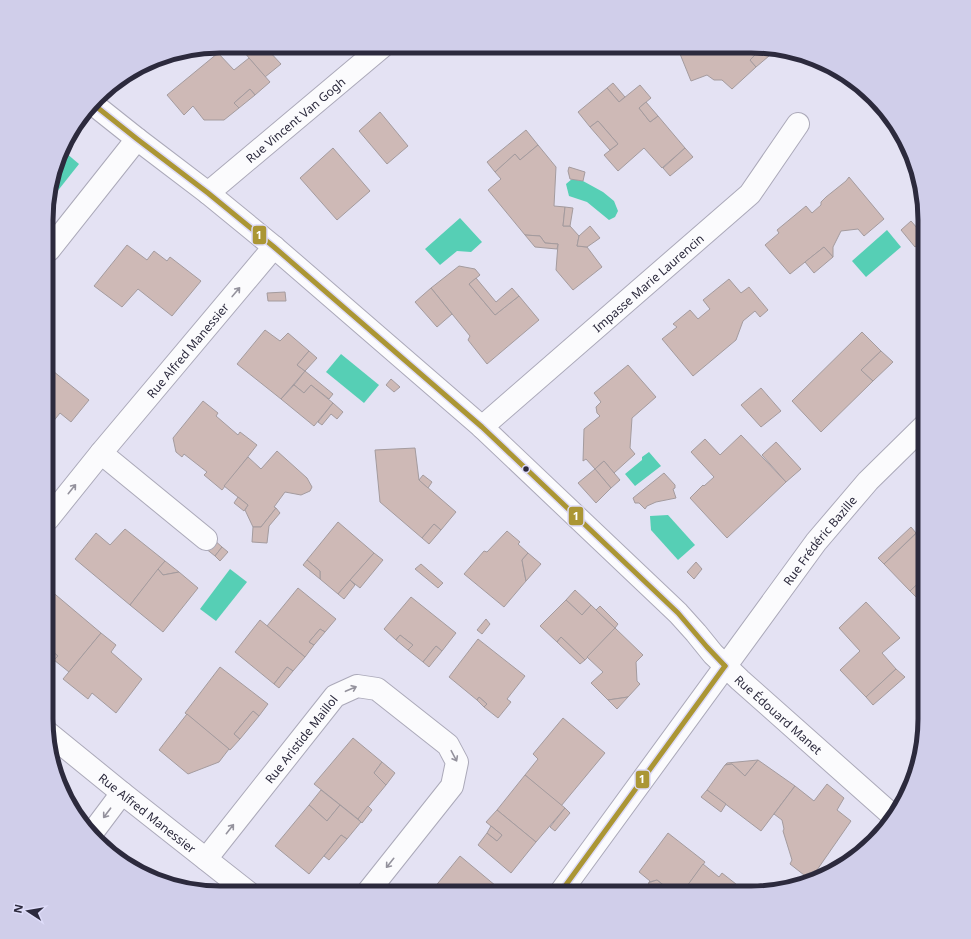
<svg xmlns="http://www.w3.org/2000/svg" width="971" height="939" font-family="'Noto Sans',sans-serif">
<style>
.water{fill:#56cfb5}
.building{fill:#ceb9b6;stroke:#a49b9e}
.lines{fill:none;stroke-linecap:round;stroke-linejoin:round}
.minor-casing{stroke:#aba9b9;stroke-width:24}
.minor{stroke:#fbfbfd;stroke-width:22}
.bus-1-casing{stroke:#dedcf9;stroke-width:8}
.bus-1{stroke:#ab9634;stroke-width:5}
.oneway{stroke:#94929d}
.bus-dot{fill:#2c2a3d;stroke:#dedcf9;stroke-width:1.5}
.labels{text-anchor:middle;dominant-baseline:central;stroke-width:3;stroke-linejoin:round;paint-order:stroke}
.street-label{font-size:12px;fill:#2c2a3d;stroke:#dedcf9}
.rim{fill:none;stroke:#2c2a3d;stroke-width:5}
.line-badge{stroke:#dedcf9;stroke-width:1.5}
.badge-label{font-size:11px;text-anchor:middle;font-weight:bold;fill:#fff}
</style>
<rect width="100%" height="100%" fill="#e4e2f3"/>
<g class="water">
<polygon points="66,153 79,164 56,193 49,188 49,186 58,162"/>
<polygon points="572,179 583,181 603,192 614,201 618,211 615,217 609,220 587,202 569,196 566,184"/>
<polygon points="460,218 482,242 471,252 457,251 440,265 425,249"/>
<polygon points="887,230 901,247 866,277 852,261"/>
<polygon points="341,354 379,385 364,403 326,372"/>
<polygon points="649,452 661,466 635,486 625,474 642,460 642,457"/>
<polygon points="668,515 695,545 678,560 651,530 650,516"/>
<polygon points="230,569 247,582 216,621 200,609"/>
</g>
<g class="building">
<polygon points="239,46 272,46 268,50 281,64 265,77"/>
<polygon points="272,46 276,46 279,49 272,55 268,50"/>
<polygon points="681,47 691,47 694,52 699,47 763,47 750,60 756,67 732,89 722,80 714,80 707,75 691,81 678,49"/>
<polygon points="762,48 769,56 756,67 750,60"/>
<polygon points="218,53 234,70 249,58 270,82 255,95 250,89 234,103 239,108 224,120 204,120 193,106 184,115 167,95"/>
<polygon points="613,83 625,97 619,102 607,88"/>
<polygon points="640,85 651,98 639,108 650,122 658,116 685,148 662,168 644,148 618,171 604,155 618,144 598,121 590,127 578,112 607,88 619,102"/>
<polygon points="250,89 255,95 239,108 234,103"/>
<polygon points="646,102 658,116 650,122 639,108"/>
<polygon points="380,112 408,146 387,164 359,131"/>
<polygon points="598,121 618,144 610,150 590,127"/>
<polygon points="526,130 538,145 520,160 515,154 495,172 487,162"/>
<polygon points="902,137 916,164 922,197 901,138"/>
<polygon points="538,145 556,167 554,206 565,207 563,226 570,226 579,236 577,246 587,247 602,267 573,290 556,270 558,244 545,243 540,236 525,235 488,190 501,179 495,172 515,154 520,160"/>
<polygon points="333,148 370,191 337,220 300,178"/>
<polygon points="685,148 693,157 670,176 663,168"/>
<polygon points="569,167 585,172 583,181 570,179 568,171"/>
<polygon points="849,177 884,219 864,236 858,229 841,231 833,247 833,257 824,247 790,274 765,245 779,233 777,230 806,206 812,213 821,205 821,202 826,197 846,181"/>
<polygon points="565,207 573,208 570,226 563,226"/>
<polygon points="911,221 925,237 925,240 915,247 901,230"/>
<polygon points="590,226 600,238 587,247 577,246 579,236"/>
<polygon points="525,235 540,236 545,243 558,244 557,249 535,247"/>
<polygon points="127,245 147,260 154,251 167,261 170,257 201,281 172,316 138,289 122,307 94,286"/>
<polygon points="824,247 833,257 814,273 805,262"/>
<polygon points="459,266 475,269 480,275 469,284 495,315 519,296 539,320 487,364 468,340 470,336 431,288"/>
<polygon points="476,278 496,302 512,288 519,296 495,315 469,284"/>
<polygon points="729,279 741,293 749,287 768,310 760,317 755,311 743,321 736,340 693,376 662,339 677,327 673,324 690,310 698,319 710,309 703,300"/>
<polygon points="431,288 452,314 437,327 415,302"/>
<polygon points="285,292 286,301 268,301 267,293"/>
<polygon points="265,330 280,341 288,333 309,351 297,365 305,371 281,399 237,364"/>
<polygon points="862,332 881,351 861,370 873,381 821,432 792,401"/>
<polygon points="309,351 317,358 305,371 297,365"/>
<polygon points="881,351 893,362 873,381 861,370"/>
<polygon points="628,365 656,397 632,418 630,448 635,454 614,473 604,461 595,469 586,459 583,461 584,429 600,416 597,413 596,407 601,402 594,393"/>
<polygon points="48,367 89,400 71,422 60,413 48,428"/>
<polygon points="305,371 333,394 329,399 311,385 304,393 294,385"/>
<polygon points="391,379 400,387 394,392 386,385"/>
<polygon points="294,385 304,393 311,385 333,403 314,426 281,399"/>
<polygon points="761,388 781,411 761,427 741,405"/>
<polygon points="203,401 218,413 216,416 238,435 240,432 257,445 222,490 204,475 207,472 184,454 182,457 176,452 173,438"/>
<polygon points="333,403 343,412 337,419 331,414 322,425 318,422"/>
<polygon points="741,435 786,482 727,538 690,498 703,485 704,486 714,477 691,452 705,439 720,455"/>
<polygon points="776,442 801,469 786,482 762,455"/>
<polygon points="415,448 419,480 456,512 441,530 434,524 422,538 380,502 375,450"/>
<polygon points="277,451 307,478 312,487 310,491 301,495 285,492 274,507 276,508 261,527 253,527 245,510 248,505 224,486 248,457 261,469"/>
<polygon points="604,461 620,480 611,488 595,469"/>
<polygon points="595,469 611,488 596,503 578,483"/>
<polygon points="664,473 675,485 675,488 673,489 676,498 656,502 647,506 645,509 639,503 635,503 633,498"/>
<polygon points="423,475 432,482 428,488 419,480"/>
<polygon points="238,497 248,505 244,511 234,503"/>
<polygon points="276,508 280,513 269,526 267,543 252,542 253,527 261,527"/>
<polygon points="338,522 374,553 338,594 320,579 320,571 307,560"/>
<polygon points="434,524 441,530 429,544 422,538"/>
<polygon points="925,525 925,577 910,591 884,564"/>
<polygon points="911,527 916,533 884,564 878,558"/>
<polygon points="125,529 165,561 130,605 75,559 96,533 110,545"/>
<polygon points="507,531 520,542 518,544 528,553 522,560 526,581 504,607 464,574 484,551 487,552"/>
<polygon points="213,539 222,547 215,556 205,548"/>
<polygon points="222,547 228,552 220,561 215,556"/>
<polygon points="374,553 383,560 360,588 350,580"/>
<polygon points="528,553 541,564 526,581 522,560"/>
<polygon points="307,560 320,571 320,579 303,565"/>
<polygon points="165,561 179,572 163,575 158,569"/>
<polygon points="696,562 702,569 694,579 687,572"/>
<polygon points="421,564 443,583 438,588 415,569"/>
<polygon points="158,569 163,575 179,572 198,588 163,632 130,605"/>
<polygon points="925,577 925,606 910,591"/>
<polygon points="350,580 355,585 344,599 338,594"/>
<polygon points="298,588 336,619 325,632 320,629 309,642 314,645 305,657 267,626"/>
<polygon points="50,590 101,633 69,672 54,660 58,656 47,647 47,593"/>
<polygon points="575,590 591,605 582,615 566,600"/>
<polygon points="411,597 456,633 442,651 436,646 423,662 408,650 413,645 400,635 396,640 384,629"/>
<polygon points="566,600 582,615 591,605 615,628 585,660 561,637 557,642 540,626"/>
<polygon points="866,602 900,638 882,653 896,669 866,697 840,670 860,651 839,628"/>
<polygon points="600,606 618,624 615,628 596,610"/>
<polygon points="486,619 490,624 482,634 477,630"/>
<polygon points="260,620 305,657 293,671 287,667 274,684 235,652"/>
<polygon points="615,628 643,655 636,662 637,681 640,684 628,697 608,700 591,683 603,672 587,657"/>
<polygon points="320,629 325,632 314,645 309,642"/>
<polygon points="101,633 116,645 111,652 142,679 116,713 92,693 88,699 63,679"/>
<polygon points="400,635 413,645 408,650 396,640"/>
<polygon points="561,637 585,660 580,664 557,642"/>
<polygon points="478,639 525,676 507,699 511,702 498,718 484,707 487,704 479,697 477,700 449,677"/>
<polygon points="436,646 442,651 429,667 423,662"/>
<polygon points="47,647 58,656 54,660 47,654"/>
<polygon points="220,667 268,704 259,716 253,711 234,734 240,739 230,750 185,713"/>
<polygon points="287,667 293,671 279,688 274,684"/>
<polygon points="896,669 905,677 873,705 866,697"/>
<polygon points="479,697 487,704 484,707 477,700"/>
<polygon points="628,697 617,709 608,700"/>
<polygon points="253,711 259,716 240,739 234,734"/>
<polygon points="187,714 229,749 219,762 188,774 159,750"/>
<polygon points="563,718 605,753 561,806 525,775 538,759 533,754"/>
<polygon points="353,738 382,762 374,773 386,785 358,819 314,784"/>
<polygon points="758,760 745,776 732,764 725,765 727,763"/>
<polygon points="758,760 795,786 761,831 707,790 725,765 732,764 745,776"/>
<polygon points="382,762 395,773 386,785 374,773"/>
<polygon points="525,775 565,808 536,842 497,810"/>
<polygon points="827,784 844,798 837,810 851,821 817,870 804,875 790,864 792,860 783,831 784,829 782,820 774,814 795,786 814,801"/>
<polygon points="321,790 340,805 327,821 309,805"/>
<polygon points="707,790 726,804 721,812 701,797"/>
<polygon points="309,805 327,821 340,805 361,822 347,839 341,835 309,874 275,846"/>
<polygon points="368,806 372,810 362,823 358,819"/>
<polygon points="565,808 570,813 555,831 550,827"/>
<polygon points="497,810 536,842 511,873 478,845 487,833 497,841 502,835 486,822"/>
<polygon points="491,826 502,835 497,841 487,833"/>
<polygon points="668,833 705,862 682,893 663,893 667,888 657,880 649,882 650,881 639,872"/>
<polygon points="341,835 347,839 329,860 324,856"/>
<polygon points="460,856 502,891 501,893 440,893 434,888"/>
<polygon points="125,858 148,876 143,875 123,859"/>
<polygon points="703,864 719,877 722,873 741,888 738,893 682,893"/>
<polygon points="657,880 667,888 663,893 660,893 648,883"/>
<polygon points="744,885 754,893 738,893"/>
</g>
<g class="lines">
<defs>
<g id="minor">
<path id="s1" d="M93,104L137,139L208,193L274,247L482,427L678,613L696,633L713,654L740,680L892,815"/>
<path id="s2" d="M208,193L383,46"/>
<polyline points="49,250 137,139"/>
<path id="s3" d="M482,427L750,194L798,124"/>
<polyline points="101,453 206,539"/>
<path id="s4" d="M48,519L101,453L274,247"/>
<path id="s5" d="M47,732L122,793L249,893"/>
<polyline points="92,833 122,793"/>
<path id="s6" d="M206,859L335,696L357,686L377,689L448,745L457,762L452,786L367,893"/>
<path id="s7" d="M560,893L816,542L868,481L925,425"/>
</g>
</defs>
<use href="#minor" class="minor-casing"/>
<use href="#minor" class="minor"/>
<defs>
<g id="bus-1">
<polyline points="93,104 137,139 208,193 274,247 482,427 678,613 707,647 725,666"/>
<polyline points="560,893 725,666"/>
</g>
</defs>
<use href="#bus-1" class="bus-1-casing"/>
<use href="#bus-1" class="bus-1"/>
</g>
<defs><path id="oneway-shaft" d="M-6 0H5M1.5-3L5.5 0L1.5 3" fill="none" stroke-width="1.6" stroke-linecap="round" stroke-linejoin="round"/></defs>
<g class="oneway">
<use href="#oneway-shaft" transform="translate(236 292) rotate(-50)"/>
<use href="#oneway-shaft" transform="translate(72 489) rotate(-51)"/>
<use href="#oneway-shaft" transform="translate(351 689) rotate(-23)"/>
<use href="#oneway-shaft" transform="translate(454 756) rotate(62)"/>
<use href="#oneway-shaft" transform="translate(107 813) rotate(127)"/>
<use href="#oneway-shaft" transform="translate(230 829) rotate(-52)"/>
<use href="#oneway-shaft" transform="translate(390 863) rotate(129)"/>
</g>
<circle class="bus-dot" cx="526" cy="469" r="3.5"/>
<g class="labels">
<g class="street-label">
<text stroke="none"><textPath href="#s2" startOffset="114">Rue Vincent Van Gogh</textPath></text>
<text stroke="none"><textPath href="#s3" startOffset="220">Impasse Marie Laurencin</textPath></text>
<text stroke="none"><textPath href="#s4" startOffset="219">Rue Alfred Manessier</textPath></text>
<text stroke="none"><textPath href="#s7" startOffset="438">Rue Frédéric Bazille</textPath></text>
<text stroke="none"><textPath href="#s1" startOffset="919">Rue Édouard Manet</textPath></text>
<text stroke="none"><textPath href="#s6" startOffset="153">Rue Aristide Maillol</textPath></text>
<text stroke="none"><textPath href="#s5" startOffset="129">Rue Alfred Manessier</textPath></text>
</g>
</g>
<path d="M0 0H971V939H0ZM220 53H751A167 167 0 0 1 918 220V719A167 167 0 0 1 751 886H220A167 167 0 0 1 53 719V220A167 167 0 0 1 220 53Z" fill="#d0ceea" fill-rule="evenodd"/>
<path class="rim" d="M220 53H751A167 167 0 0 1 918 220V719A167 167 0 0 1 751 886H220A167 167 0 0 1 53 719V220A167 167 0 0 1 220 53Z"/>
<g class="line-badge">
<rect x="252" y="225" width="15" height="20" rx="4" fill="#ab9634"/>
<rect x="568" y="506" width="16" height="20" rx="4" fill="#ab9634"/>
<rect x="635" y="770" width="15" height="19" rx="4" fill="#ab9634"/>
</g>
<g class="badge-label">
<text x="259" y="239">1</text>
<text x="576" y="520">1</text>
<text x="642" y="783">1</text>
</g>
<g transform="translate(28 911) rotate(282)" stroke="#dedcf9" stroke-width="3" paint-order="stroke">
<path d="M0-3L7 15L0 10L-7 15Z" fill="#2c2a3d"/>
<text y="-6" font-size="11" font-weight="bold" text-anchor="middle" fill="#2c2a3d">N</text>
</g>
</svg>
